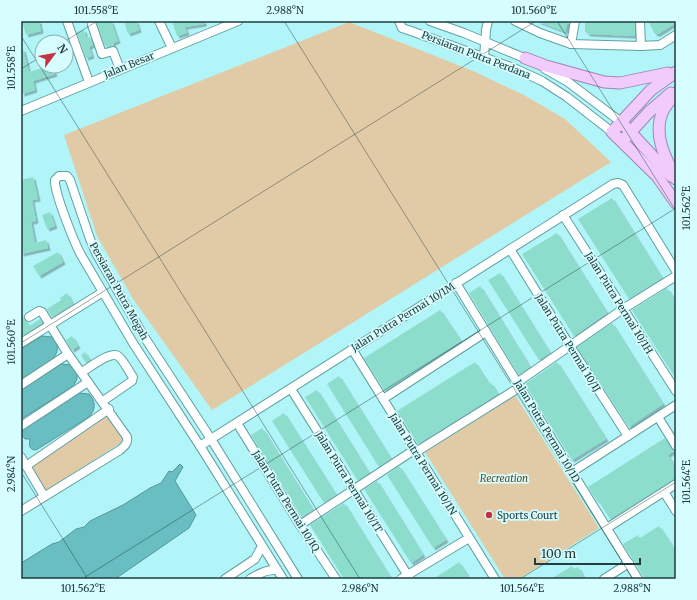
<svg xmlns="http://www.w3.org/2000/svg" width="697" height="600" font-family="Merriweather,serif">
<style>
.green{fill:#e1cba7}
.water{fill:#69bec2;stroke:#53979a}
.building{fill:#8cddcc;filter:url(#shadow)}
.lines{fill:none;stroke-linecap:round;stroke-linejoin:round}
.minor-casing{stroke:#5fa1a4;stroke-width:10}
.major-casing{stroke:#a283b7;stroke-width:13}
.minor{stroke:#fff;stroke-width:8}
.major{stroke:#f1cbfb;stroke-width:11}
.ticks{fill:none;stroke:#213d3e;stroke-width:1;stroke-opacity:0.45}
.poi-dot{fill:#c23243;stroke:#d6fdff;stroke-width:1.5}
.labels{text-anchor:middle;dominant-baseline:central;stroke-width:3.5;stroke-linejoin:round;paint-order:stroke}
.street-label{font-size:10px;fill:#213d3e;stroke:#d6fdff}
.park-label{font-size:10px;font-style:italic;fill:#624a1f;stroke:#d6fdff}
.poi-label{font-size:10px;fill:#213d3e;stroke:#d6fdff;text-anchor:start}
.neatline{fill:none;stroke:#213d3e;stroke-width:1.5}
.ticks-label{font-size:10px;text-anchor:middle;fill:#213d3e}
</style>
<defs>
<filter id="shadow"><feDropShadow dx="2.5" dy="2.5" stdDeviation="0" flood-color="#0004"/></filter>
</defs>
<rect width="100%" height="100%" fill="#b2f5f8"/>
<g class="green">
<polygon points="349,22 473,71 524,95 565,119 611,162 212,410 133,299 97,236 64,135"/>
<polygon points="515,395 599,528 519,579 505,579 425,452"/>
<polygon points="108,413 125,440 44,492 29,466"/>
</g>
<g class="water">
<path d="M42,336L52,337C71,357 35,370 21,379V349Z"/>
<path d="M61,364L71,365C79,373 79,379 72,387L21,419V390Z"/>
<path d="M79,393L89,394C96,402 96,409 89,417L36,450C29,450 29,445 30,439H25L21,434L24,428Z"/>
<polygon points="180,464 183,467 175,481 196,515 189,528 115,579 21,579 21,563 52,544 59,542 76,529 84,527 90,521 123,505 150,488 161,483 169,471 172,472"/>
</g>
<g class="building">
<polygon points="22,21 39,21 41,31 26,35"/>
<polygon points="96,21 111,21 118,41 113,43 114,46 108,47 107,45 105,46"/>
<polygon points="124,21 136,21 139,30 128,34"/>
<polygon points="172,21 204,21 204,24 185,27 187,33 177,36"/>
<polygon points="537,21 568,21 565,32"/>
<polygon points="585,21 635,21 635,35 634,36 588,34 585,31"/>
<polygon points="648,21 676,21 676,23 658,34 655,34"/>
<polygon points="84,30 86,38 90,37 93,45 89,47 92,56 86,58 77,32"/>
<polygon points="23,49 29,72 48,66 52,66 55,74 33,81 35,90 22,94 21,88 21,50"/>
<polygon points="33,177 38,199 32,200 36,221 31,222 35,243 46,240 48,248 21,254 21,180"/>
<polygon points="612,198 662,278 629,299 578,219"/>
<polygon points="50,212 55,226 47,229 42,215"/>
<polygon points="557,233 607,313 574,336 522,254"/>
<polygon points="58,252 63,262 39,276 33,266"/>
<polygon points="500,273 550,353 539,360 488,280"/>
<polygon points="480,286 530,367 519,375 469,293"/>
<polygon points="667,288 676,303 676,379 632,310"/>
<polygon points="67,293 73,304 52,317 47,309 61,300 60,298"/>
<polygon points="440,310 461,341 385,391 364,358"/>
<polygon points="21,313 25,320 29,326 40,319 42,323 21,337"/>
<polygon points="612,323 663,404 629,427 577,347"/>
<polygon points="72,336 78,346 72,350 66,340"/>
<polygon points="85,352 90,360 86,363 81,355"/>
<polygon points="475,362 489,384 491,383 498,394 418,444 397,411"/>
<polygon points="557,362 606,439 572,460 525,384"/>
<polygon points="339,376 391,459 379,467 327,384"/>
<polygon points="317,390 369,473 358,481 305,397"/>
<polygon points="284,413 336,495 324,503 272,421"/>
<polygon points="262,428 313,510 302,517 251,435"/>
<polygon points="665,438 671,449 674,451 668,455 676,469 676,479 610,519 598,500 597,501 588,487"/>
<polygon points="399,466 446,540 433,548 387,475"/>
<polygon points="377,481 423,555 411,563 364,489"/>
<polygon points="344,503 390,577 387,579 344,579 310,525"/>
<polygon points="659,526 676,552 676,579 645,579 623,544 638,535 640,538"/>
<polygon points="459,562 470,579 433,579 446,571"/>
<polygon points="572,566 574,569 578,567 585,579 551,579"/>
</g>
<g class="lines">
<defs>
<g id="minor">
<polyline points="67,21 89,82"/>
<polyline points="159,21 172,48"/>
<polyline points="399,21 402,28 411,31 516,69 542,81 567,97 612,132"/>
<polyline points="430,21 464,33 529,60"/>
<polyline points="515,21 540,33 571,44 641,46 660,45 676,35"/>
<polyline points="640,21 641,46"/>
<polyline points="92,25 102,54 113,51 120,69"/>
<polyline points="571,44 575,21"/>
<polyline points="484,58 486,30 488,21"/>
<polyline points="545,69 568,82 621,122"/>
<polyline points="21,111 238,21"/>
<polyline points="563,215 676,391"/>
<polyline points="510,249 570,346 628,436"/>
<polyline points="456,283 638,579"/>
<polyline points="21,343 103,292"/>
<polyline points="352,349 495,579"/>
<path d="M82,372C89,368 110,351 118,356C123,359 129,372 133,377L132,381L103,401"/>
<polyline points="518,382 623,309 676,276"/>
<polyline points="21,385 68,354"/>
<polyline points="291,389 410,579"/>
<polyline points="383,399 486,332"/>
<polyline points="658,417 676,446"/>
<polyline points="237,423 300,525 336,579"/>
<polyline points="21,426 88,382"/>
<polyline points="200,446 613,184 618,183 623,185 676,271"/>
<polyline points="416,452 520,387"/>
<polyline points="21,457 44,496"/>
<polyline points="26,466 109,409"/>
<polyline points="572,472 676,405"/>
<polyline points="664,492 676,511"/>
<path d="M21,511L120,450C125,446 128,443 127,437L68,354L42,312L39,311L29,317"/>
<polyline points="300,525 414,450"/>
<polyline points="607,528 676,484"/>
<polyline points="225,579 255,559 262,546"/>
<path d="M250,579C259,574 266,569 277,570"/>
<path d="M283,579L200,446L133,343L81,255C74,242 54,192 55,180L59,176H67L70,180L90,239L96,253L143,335L211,439L298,579"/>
<polyline points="401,579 469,538"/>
<polyline points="604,579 629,563"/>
</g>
<g id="major">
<polyline points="525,58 546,66 604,82 620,83 668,73"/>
<polyline points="676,72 651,90 612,132 657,176 676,203"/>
<path d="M676,93C671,99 665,106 662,113C653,136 666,159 676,179"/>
<polyline points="621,122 671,176"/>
<polyline points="626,137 649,112 671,93"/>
</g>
</defs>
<use href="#minor" class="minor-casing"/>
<use href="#major" class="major-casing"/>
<use href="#minor" class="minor"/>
<use href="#major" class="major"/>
</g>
<path class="ticks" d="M284,21L633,579M557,21L676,211M21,36L360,579M64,42L97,21M21,69L42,56M21,343L536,21M21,472L88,579M82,579L676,208M520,579L676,482"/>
<circle class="poi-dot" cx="489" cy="515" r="4"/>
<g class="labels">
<g class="street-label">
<text transform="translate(476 55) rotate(21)">Persiaran Putra Perdana</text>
<text transform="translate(129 65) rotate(-22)">Jalan Besar</text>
<text transform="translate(119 291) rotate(61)">Persiaran Putra Megah</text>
<text transform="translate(619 303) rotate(58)">Jalan Putra Permai 10/1H</text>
<text transform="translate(403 317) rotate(-32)">Jalan Putra Permai 10/1M</text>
<text transform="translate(568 343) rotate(58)">Jalan Putra Permai 10/1J</text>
<text transform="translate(547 431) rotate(59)">Jalan Putra Permai 10/1D</text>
<text transform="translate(423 464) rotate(58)">Jalan Putra Permai 10/1N</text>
<text transform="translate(349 482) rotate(58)">Jalan Putra Permai 10/1T</text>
<text transform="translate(286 501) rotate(58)">Jalan Putra Permai 10/1Q</text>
</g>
<g class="park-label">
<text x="504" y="478">Recreation</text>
</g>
<g class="poi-label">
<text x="497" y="515">Sports Court</text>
</g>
</g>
<rect width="697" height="600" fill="none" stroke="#d6fdff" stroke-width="44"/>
<g transform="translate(54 54) rotate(58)"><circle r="19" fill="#d6fdff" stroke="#8eb0b2"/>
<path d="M0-3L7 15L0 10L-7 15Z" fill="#c23243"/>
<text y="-6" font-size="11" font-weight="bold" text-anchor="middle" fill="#213d3e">N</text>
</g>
<path d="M535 558v6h105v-6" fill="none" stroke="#213d3e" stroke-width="2"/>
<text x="541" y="558" font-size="12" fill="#213d3e" stroke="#d6fdff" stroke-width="3" paint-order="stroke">100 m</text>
<rect x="22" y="22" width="653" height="556" class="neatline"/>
<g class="ticks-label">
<text x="96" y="14">101.558°E</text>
<text x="285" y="14">2.988°N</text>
<text x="534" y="14">101.560°E</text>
<text transform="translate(11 68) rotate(-90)" y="4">101.558°E</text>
<text transform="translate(686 208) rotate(-90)" y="4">101.562°E</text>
<text transform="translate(11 342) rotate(-90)" y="4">101.560°E</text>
<text transform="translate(11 474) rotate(-90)" y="4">2.984°N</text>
<text transform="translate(686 482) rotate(-90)" y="4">101.564°E</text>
<text x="83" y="592">101.562°E</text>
<text x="360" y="592">2.986°N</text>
<text x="522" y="592">101.564°E</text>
<text x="632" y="592">2.988°N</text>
</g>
</svg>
